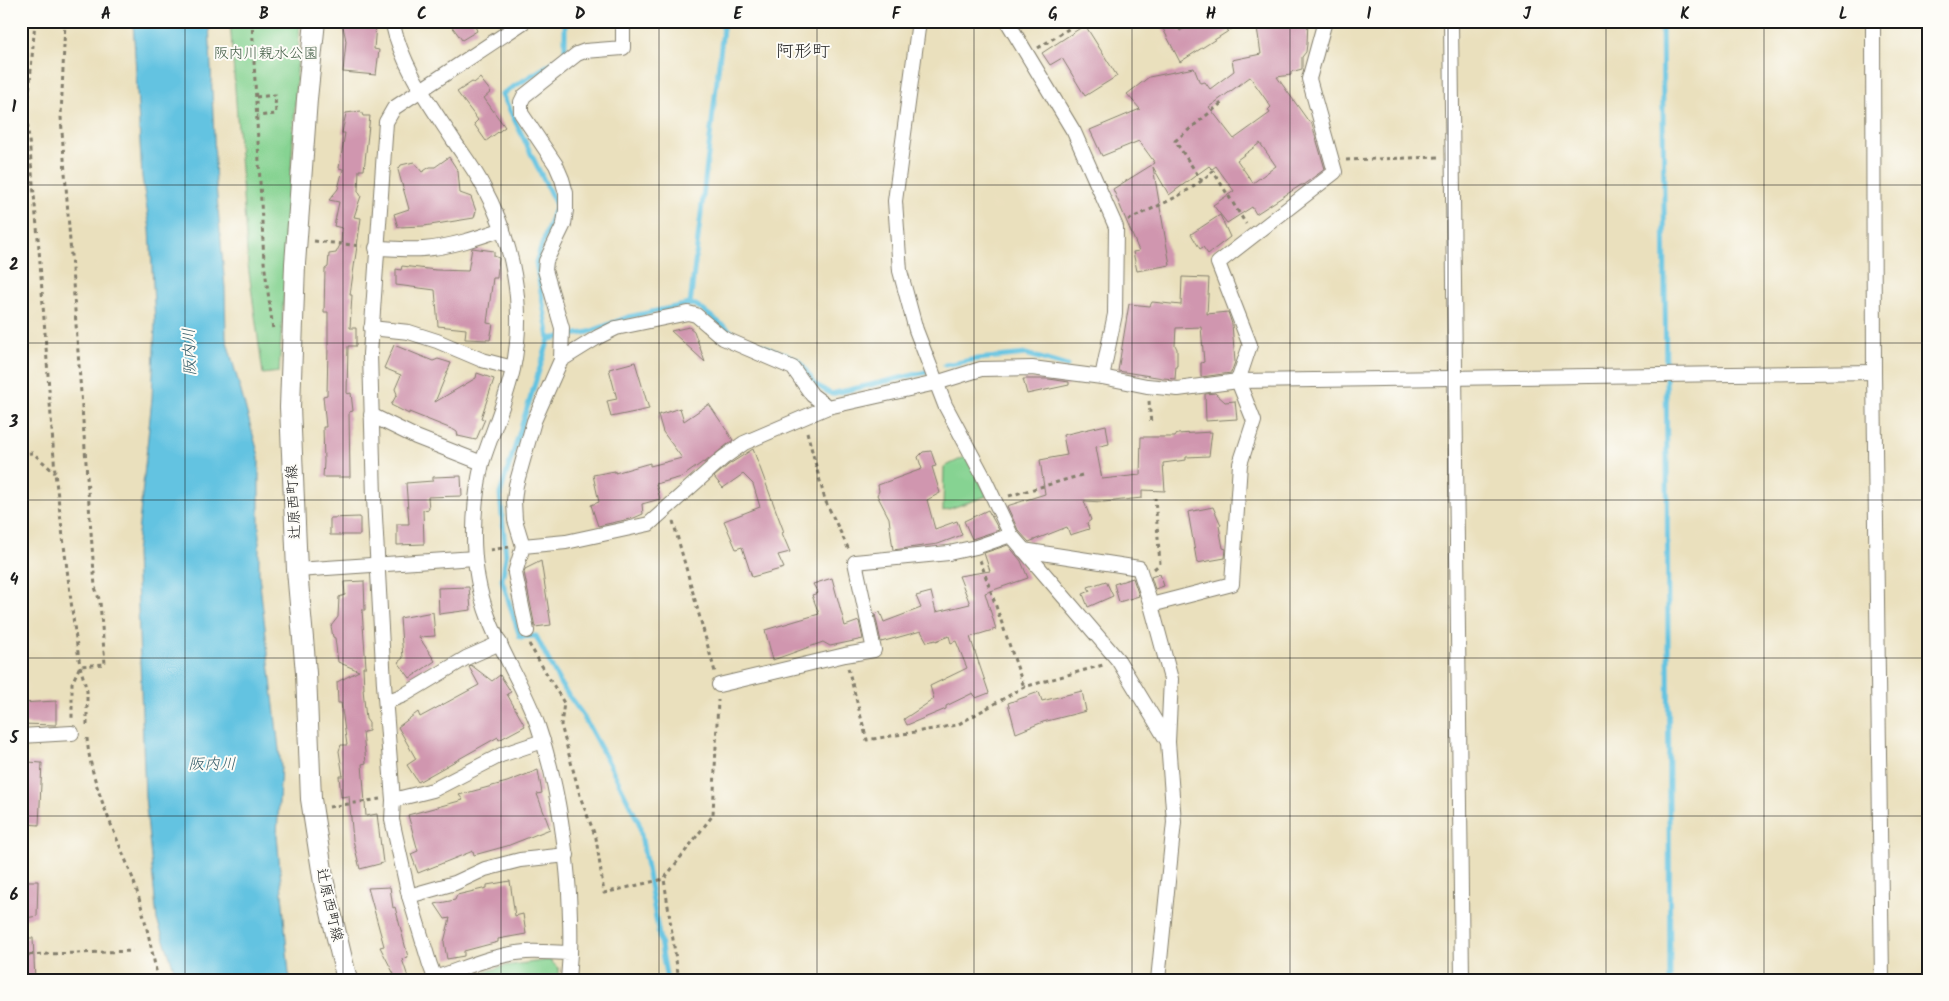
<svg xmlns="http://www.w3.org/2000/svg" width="1949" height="1001" font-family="Kalam,'Klee One',sans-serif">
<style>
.green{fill:#86d392;stroke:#517857}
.water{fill:#63c3e1;stroke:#40707e}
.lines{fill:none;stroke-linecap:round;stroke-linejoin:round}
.stream{stroke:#63c3e1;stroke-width:5}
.building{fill:#d096af;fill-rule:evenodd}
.minor-casing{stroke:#837e6c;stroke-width:16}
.secondary-casing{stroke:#837e6c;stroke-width:22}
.path{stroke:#837e6c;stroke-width:3;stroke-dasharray:4 4;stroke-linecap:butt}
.minor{stroke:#fff;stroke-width:14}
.secondary{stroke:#fff;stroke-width:20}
.grid{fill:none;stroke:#1c1c1c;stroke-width:1;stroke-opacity:0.55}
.labels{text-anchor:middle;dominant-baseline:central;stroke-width:4;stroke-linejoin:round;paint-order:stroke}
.park-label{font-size:15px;fill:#415c45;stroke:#fdfcf7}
.street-label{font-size:15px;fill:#1c1c1c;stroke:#fdfcf7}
.water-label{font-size:16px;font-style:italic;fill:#385f6b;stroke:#fdfcf7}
.quarter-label{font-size:18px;fill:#1c1c1c;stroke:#fdfcf7}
.neatline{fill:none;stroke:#1c1c1c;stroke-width:2}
.grid-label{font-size:16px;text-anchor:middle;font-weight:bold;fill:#1c1c1c}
</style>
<rect width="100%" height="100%" fill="#fdfcf7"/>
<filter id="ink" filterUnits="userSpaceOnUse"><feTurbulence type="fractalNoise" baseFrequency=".02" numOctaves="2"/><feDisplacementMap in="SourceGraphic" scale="10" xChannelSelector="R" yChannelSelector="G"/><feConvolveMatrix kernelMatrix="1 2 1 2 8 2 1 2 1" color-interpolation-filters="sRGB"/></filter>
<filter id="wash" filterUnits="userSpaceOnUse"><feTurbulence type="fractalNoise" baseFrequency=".0096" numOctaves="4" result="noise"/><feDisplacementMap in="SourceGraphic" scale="20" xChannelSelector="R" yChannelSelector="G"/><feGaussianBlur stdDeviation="1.12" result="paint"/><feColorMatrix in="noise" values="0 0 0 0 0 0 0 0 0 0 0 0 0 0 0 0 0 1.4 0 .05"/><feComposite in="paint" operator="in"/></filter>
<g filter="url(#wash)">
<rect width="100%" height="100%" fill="#eae0bd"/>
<g class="green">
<polygon points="230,21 300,21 279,372 263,374 248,265"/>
<polygon points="967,456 987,496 943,511 944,467"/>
<polygon points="550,960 559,969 559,980 460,980 504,966"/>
</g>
<polygon class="water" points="133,21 209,21 216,185 225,288 226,338 259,456 259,575 281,767 277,835 289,974 293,980 178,980 157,920 145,797 136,553 152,398 155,323 150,229 142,177"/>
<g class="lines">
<g class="stream">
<polyline points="565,21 565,55 502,94 556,205 536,262 549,339 500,494 506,556 502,580 520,637 536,636 561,685 582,714 611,767 639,823 667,980"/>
<polyline points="1662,21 1667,464 1670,980"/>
<polyline points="690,305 724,21"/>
<polyline points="549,339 589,332 628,317 689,304 696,305 737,336 792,357 800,362 815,384 831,394 926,372"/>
<polyline points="945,365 977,359 1026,354 1067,366"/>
</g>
</g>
<g id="blocks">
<g class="building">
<polygon points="348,21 376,25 374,49 379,50 376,75 343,72 346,41 343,26"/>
<polygon points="448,21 473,21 477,31 462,40"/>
<polygon points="1159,21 1175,21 1180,31 1196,21 1244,21 1180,62"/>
<path d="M1256,21H1308L1307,44L1306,52L1302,57V69L1291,72V75L1277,77L1309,122L1311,121L1325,169L1303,185H1301L1256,214L1252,207L1227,223L1213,205L1234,191L1216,166L1212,169L1209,166L1169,195L1153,167L1170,265L1137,271L1133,252L1139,251L1113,189L1155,163L1139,141L1102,156L1090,130L1140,109L1127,94L1149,77L1194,68L1200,83L1205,82L1210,89L1234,71L1232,60L1261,54ZM1250,77L1271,107L1268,110L1270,113L1234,139L1209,107ZM1260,143L1276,166L1253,183L1237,160Z"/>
<polygon points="1085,25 1117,76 1085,96 1062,58 1050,65 1042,53"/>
<polygon points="480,78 491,92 484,98 505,127 486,141 474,124 478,120 457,92 472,82 474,83"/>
<polygon points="361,111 363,116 370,116 364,170 359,170 358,191 361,196 354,217 361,218 350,295 352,295 350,328 356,328 356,346 348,346 347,394 351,393 353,411 349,412 350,477 323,477 324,462 323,427 326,427 323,396 327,395 328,346 328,312 324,312 325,269 328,267 329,254 336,253 341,243 342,228 334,226 339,202 329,200 338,189 343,169 339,168 345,133 342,133 346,113"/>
<polygon points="449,157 458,171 460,193 471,197 476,211 474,218 424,226 398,227 394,214 409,209 398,170 401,165 414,162 422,172 430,167 435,167"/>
<polygon points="1220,215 1230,237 1208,254 1203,247 1200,249 1191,234"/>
<polygon points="472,248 494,251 494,256 499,258 497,278 493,278 487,323 493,324 490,340 465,339 466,329 438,326 435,290 396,285 396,269 401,270 402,266 436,270 468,271"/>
<polygon points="1182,277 1209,278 1207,314 1228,312 1232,324 1235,362 1231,373 1201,377 1201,363 1204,362 1201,327 1176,328 1175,345 1177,349 1177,366 1176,366 1175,379 1163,378 1118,371 1129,304 1150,306 1152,302 1181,305"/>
<polygon points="689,327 694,331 705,362 671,331"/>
<polygon points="394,345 433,361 438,359 451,363 435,402 476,378 477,373 494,379 481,418 485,419 476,440 458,436 457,432 454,430 409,412 409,414 391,405 397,394 395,389 401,375 384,368"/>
<polygon points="635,362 649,409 611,417 607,401 617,399 609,369"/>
<polygon points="1023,379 1049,379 1069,382 1069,385 1027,394"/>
<polygon points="1215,393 1225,402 1235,401 1237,419 1206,421 1205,394"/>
<polygon points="709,404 733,440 704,463 703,462 682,477 656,484 660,499 642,504 643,514 634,518 598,526 591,505 599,502 593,475 615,471 615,473 650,463 650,466 682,458 663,432 658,415 680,408 684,421"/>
<polygon points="1106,425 1109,444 1096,447 1102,479 1140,475 1141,437 1175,437 1177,434 1212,432 1209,456 1186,457 1186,460 1163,463 1165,491 1142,490 1142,498 1104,502 1084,501 1091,520 1087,523 1089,529 1070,535 1067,527 1029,542 1018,530 1007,506 1045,494 1040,460 1067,455 1063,435"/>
<polygon points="753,449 784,532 782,533 790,552 778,555 784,568 752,577 742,547 736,549 724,521 760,507 753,484 743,474 723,488 714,477 728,465"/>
<polygon points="931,451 936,466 932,467 940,493 927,500 935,529 957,521 962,535 938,544 893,550 889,518 877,495 879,491 878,485 922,469 918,457 923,452"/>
<polygon points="461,476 462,496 428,497 429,509 423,510 424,544 397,545 397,524 409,524 406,483 433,481 433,477"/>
<polygon points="1213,507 1221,525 1219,526 1223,548 1226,549 1225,558 1197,563 1188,512"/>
<polygon points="988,510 999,530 972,539 964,521"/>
<polygon points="360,517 360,535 330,535 330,518"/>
<polygon points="1008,545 1021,561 1028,578 985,593 996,629 970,637 989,693 976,698 973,693 946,706 946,709 907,725 904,719 934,699 930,686 967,668 956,641 951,643 949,636 936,641 936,640 927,642 921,631 881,642 875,614 880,612 884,622 921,608 916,596 931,592 936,612 970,604 959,576 990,571 984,553"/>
<polygon points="541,561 551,625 535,627 524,572 525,569"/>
<polygon points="1160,574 1164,586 1155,589 1151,577"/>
<polygon points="832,578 845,626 859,621 863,639 830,646 823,642 773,660 765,630 819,614 812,595 818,593 813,584"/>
<polygon points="1133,578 1139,596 1119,602 1114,584"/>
<polygon points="364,581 365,610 362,610 366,667 363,667 364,689 363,689 366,719 369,723 369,731 363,732 366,763 362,764 366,816 377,814 383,863 360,869 353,840 349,796 341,797 339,776 343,776 339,751 341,745 347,745 341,703 338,703 337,682 359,671 338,662 335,638 333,637 331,626 338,617 339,597 345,595 344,582"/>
<polygon points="1106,581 1113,596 1088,607 1083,594 1090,591 1088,587"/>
<polygon points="469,587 471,610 439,614 438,588"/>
<polygon points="433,612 435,636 419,637 435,661 410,678 398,662 403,658 400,618"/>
<polygon points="471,665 492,681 500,675 511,692 507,694 525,726 499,740 498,737 418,782 407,765 416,759 398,727 418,712 420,717 479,685 469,667"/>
<polygon points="1082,691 1086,711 1043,722 1016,733 1008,703 1039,692 1042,701"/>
<polygon points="56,701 56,725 21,724 21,703"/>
<polygon points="28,762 42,763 39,825 25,824"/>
<polygon points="538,770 542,793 537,794 550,829 507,846 474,855 473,851 418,873 411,854 418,851 408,815 463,800 459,795 507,782"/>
<polygon points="21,881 38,881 37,916 21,919"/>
<polygon points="510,881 515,916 523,914 526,934 498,939 498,942 464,951 464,956 447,959 444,942 450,918 445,919 435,904 455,900 457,895 487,888 487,885"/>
<polygon points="390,887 393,908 395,907 408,957 402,959 409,980 397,980 380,947 384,946 368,888"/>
<polygon points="21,938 33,938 35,980 21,980"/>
</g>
</g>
</g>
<g filter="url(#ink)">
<use href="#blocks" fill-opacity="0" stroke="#837e6c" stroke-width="1"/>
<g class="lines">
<defs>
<g id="minor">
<path d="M392,21C402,67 429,103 454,141C464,156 475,170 483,186C513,241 526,307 513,369C506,401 492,432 482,463C471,514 470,570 489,619C503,656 525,689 538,726C557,781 565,835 569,893C570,913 571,933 570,953"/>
<path d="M525,21L394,108L386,122L370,354L374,498L384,684L393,800L392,820L409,896L430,965L435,978C465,968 495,954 526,952C540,951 555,953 570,953L568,980"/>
<polyline points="623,21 623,48 585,51 577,54 524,96 521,102 521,113 556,165 562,179 566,193 566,210 564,224 546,261 545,270 562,328 561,360 598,337 616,328 688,313 696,315 723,338 793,368 812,395 828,407"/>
<polyline points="919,21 895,201 900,271 916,330 945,405 982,474 1011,535 1118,660 1168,742 1174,822 1158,980"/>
<polyline points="1007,21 1074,132 1116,227 1115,314 1102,377"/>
<polyline points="1451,21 1462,980"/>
<polyline points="1873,21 1874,372 1882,980"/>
<path d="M376,248C392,248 408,250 423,249C451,247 477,238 503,229"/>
<polyline points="371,328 409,332 437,341 482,360 513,368"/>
<polyline points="371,415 416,437 482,463"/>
<polyline points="523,546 515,520 514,501 516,485 534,421 561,360"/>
<polyline points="1023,550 1139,568 1151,605"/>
<polyline points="297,570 475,558"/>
<polyline points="527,631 515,573 523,546 566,542 649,524 723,458 744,443 828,407 936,383 981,369 1032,368 1102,377 1147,386 1178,389 1238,381 1874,372"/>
<polyline points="719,685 845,655 874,650 855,562 949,553 976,547 1011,535"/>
<polyline points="386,702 404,695 466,658 500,643"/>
<polyline points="21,736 72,733"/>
<polyline points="1168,742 1171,679 1151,605 1232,584 1240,464 1254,421 1238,381 1250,345 1218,263 1335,172 1309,79 1325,21"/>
<polyline points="393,800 433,790 501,755 543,741"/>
<polyline points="409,896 455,883 485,869 520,860 567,855"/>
</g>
<polyline id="secondary" points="315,21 307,99 295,264 290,407 297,570 306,673 311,799 324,883 347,980"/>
</defs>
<use href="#minor" class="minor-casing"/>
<use href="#secondary" class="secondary-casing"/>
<g class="path">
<polyline points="35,21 27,118 39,249 55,473 74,625 80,666 87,691 87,729"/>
<polyline points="65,21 61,117 95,587 100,602 105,664 80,666 72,683 72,720"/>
<polyline points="252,21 264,262 273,330"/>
<polyline points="1099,21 1101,21"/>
<polyline points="21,22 22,21"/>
<polyline points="1038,48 1081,21"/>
<polyline points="256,97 275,95 276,114 257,116"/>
<polyline points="1346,160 1440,157"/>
<polyline points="1202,181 1175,141 1224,101"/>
<path d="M1128,220C1157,206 1189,194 1213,171L1246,224"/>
<polyline points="314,241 362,246"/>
<polyline points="1149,401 1151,424"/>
<polyline points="807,432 825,500 849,550"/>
<polyline points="21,454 33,453 55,473"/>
<polyline points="1009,496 1082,475"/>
<polyline points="673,521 715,672"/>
<polyline points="490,550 509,547"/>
<polyline points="980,560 1024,687"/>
<polyline points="1154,569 1160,564 1155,498"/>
<polyline points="529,644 564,703 561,725 581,799 596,838 604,893 664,879"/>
<polyline points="848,668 867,740 957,725 1024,687 1103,665"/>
<path d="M87,738C91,787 116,833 133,879C144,912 151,946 158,980"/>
<polyline points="329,807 380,799"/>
<polyline points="21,955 133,951"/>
<polyline points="510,980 526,977 527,980"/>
<polyline points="550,980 550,973"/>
<polyline points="679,980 664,879 713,815 718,700"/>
</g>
<use href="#minor" class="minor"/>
<use href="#secondary" class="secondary"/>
</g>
</g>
<path class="grid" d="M185,21V980M343,21V980M501,21V980M659,21V980M817,21V980M974,21V980M1132,21V980M1290,21V980M1448,21V980M1606,21V980M1764,21V980M21,185H1928M21,343H1928M21,500H1928M21,658H1928M21,816H1928"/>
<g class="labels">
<g class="park-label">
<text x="266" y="54">阪内川親水公園</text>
</g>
<g class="street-label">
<text transform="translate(294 502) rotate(-93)">辻原西町線</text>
<text transform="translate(329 905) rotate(77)">辻原西町線</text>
</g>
<g class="water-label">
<text transform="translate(190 352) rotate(-92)">阪内川</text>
<text x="212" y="764">阪内川</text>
</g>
<g class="quarter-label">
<text x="803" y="52">阿形町</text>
</g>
</g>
<rect width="1949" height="1001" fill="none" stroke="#fdfcf7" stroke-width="55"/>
<rect x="28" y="28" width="1894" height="946" class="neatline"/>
<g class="grid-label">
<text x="106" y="19">A</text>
<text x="264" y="19">B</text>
<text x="422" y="19">C</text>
<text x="580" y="19">D</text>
<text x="738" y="19">E</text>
<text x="896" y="19">F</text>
<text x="1053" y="19">G</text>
<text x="1211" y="19">H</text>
<text x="1369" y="19">I</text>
<text x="1527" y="19">J</text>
<text x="1685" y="19">K</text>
<text x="1843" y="19">L</text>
<text x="14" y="112">1</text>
<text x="14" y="270">2</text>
<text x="14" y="427">3</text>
<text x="14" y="585">4</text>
<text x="14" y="743">5</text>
<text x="14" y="900">6</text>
</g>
</svg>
